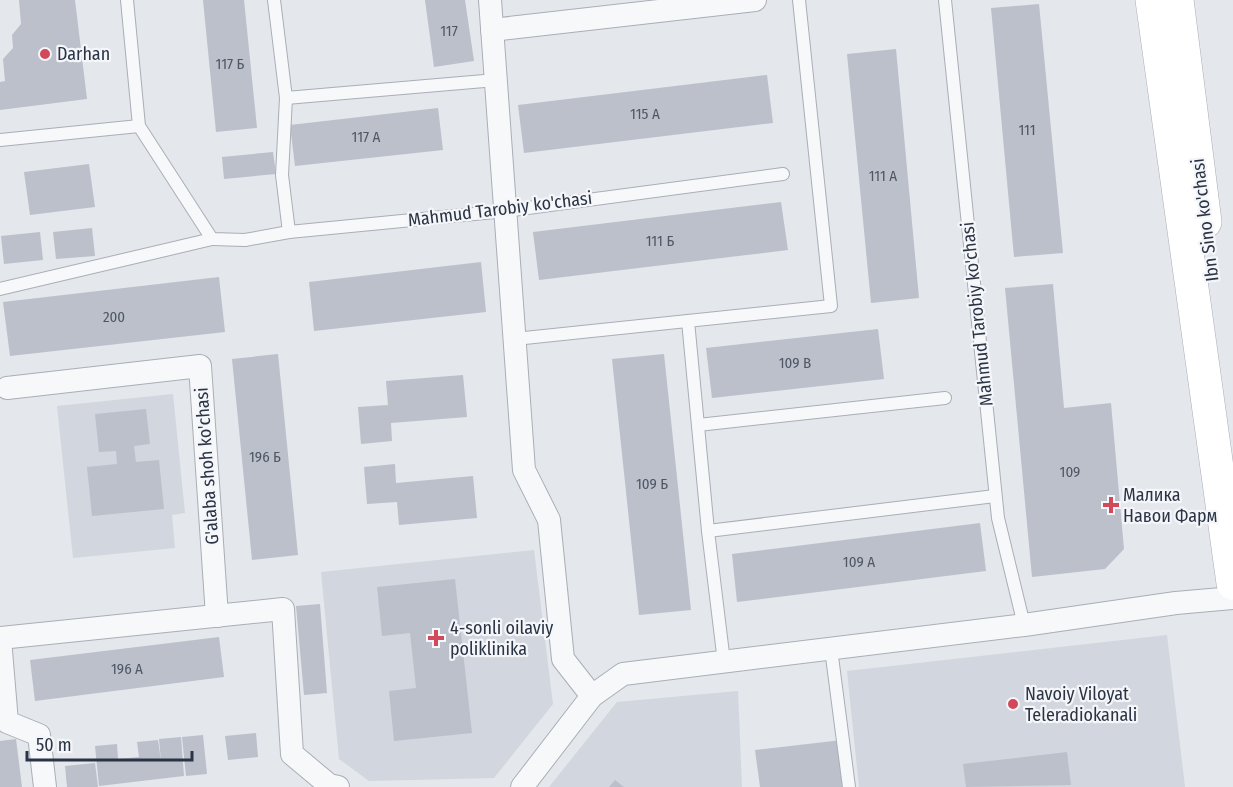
<svg xmlns="http://www.w3.org/2000/svg" width="1233" height="787" font-family="'Fira Sans Condensed',sans-serif">
<style>
.built{fill:#d2d6de}
.building{fill:#bbc0ca}
.lines{fill:none;stroke-linecap:round;stroke-linejoin:round}
.service-casing{stroke:#a9aeb7;stroke-width:14}
.minor-casing{stroke:#a9aeb7;stroke-width:24}
.secondary-casing{stroke:#a9aeb7;stroke-width:34}
.service{stroke:#f7f8fa;stroke-width:12}
.minor{stroke:#f7f8fa;stroke-width:22}
.secondary{stroke:#fff;stroke-width:33}
.poi-dot{fill:#d1495b;stroke:#f4f6f9;stroke-width:2}
.labels{text-anchor:middle;dominant-baseline:central;stroke-width:4.5;stroke-linejoin:round;paint-order:stroke}
.number-label{font-size:15px;fill:#4f5766}
.poi-label{font-size:18px;fill:#2b3445;stroke:#f4f6f9;text-anchor:start}
.street-label{font-size:18px;fill:#2b3445;stroke:#f4f6f9}
</style>
<rect width="100%" height="100%" fill="#e4e7ec"/>
<g class="built">
<polygon points="173,394 185,513 172,515 175,548 73,558 57,406"/>
<polygon points="534,550 553,704 494,778 369,781 339,759 321,572"/>
<polygon points="1167,635 1185,787 859,787 847,671"/>
<polygon points="738,691 742,787 549,787 617,702"/>
</g>
<g class="building">
<polygon points="19,0 75,0 87,99 0,110 0,82 5,81 3,59 13,48 12,35 21,24"/>
<polygon points="203,0 244,0 257,128 216,132"/>
<polygon points="425,0 465,0 474,61 434,67"/>
<polygon points="1039,4 1063,253 1014,257 991,8"/>
<polygon points="896,49 919,298 871,303 847,54"/>
<polygon points="767,75 773,123 524,153 518,105"/>
<polygon points="438,108 443,150 295,166 290,125"/>
<polygon points="273,152 276,174 224,179 222,157"/>
<polygon points="89,164 95,207 30,215 24,172"/>
<polygon points="781,202 788,250 539,280 533,232"/>
<polygon points="92,228 95,256 56,259 53,232"/>
<polygon points="40,232 43,260 4,264 1,236"/>
<polygon points="481,262 486,312 314,331 309,282"/>
<polygon points="219,277 225,332 10,356 3,302"/>
<polygon points="1053,284 1064,408 1111,403 1124,549 1105,569 1032,577 1005,288"/>
<polygon points="878,329 884,379 712,398 706,348"/>
<polygon points="278,354 298,555 252,560 232,359"/>
<polygon points="664,354 691,610 639,615 612,359"/>
<polygon points="463,375 467,417 391,423 392,441 361,444 358,407 388,405 386,381"/>
<polygon points="146,409 150,444 134,446 136,462 159,460 164,509 92,516 87,467 117,464 116,451 99,452 95,414"/>
<polygon points="395,464 396,483 473,476 477,518 399,525 397,502 367,504 364,467"/>
<polygon points="980,523 986,571 737,602 732,554"/>
<polygon points="455,579 472,733 394,741 389,691 416,688 410,633 382,636 377,587"/>
<polygon points="320,604 327,693 304,695 296,606"/>
<polygon points="219,637 224,677 35,701 30,660"/>
<polygon points="256,733 258,757 228,760 225,736"/>
<polygon points="203,735 207,774 186,776 182,737"/>
<polygon points="181,737 184,776 99,786 95,746 117,744 118,759 139,757 137,742 158,740 161,761 159,739"/>
<polygon points="16,739 22,787 0,787 0,741"/>
<polygon points="842,740 847,787 760,787 755,750"/>
<polygon points="1067,752 1071,785 966,787 963,764"/>
<polygon points="95,763 98,787 67,787 65,766"/>
<polygon points="615,780 624,787 609,787"/>
</g>
<g class="lines">
<defs>
<g id="service">
<polyline points="127,0 139,126 212,239 245,240 289,232 505,211 783,174"/>
<polyline points="274,0 286,98 496,80"/>
<polyline points="945,0 998,518 1024,625"/>
<polyline points="286,98 282,175 289,232"/>
<polyline points="0,140 139,126"/>
<polyline points="0,289 212,239"/>
<polyline points="688,321 708,531 724,662"/>
<polyline points="515,339 831,306 799,0"/>
<polyline points="698,425 945,398"/>
<polyline points="708,531 995,496"/>
<polyline points="831,649 849,787"/>
</g>
<g id="minor">
<polyline points="490,0 524,470 549,520 563,659 592,696"/>
<polyline points="492,30 755,0"/>
<polyline points="7,388 200,366 217,616"/>
<polyline points="0,638 283,609 292,754 329,785 338,787"/>
<polyline points="0,639 7,722 39,735 45,787"/>
<polyline points="522,787 592,696 623,674 1024,625 1176,603 1233,598"/>
</g>
<g id="secondary">
<polyline points="1152,0 1233,583"/>
<polyline points="1177,0 1205,222"/>
</g>
</defs>
<use href="#service" class="service-casing"/>
<use href="#minor" class="minor-casing"/>
<use href="#secondary" class="secondary-casing"/>
<use href="#service" class="service"/>
<use href="#minor" class="minor"/>
<use href="#secondary" class="secondary"/>
</g>
<g class="poi-dot">
<circle cx="45" cy="54" r="6"/>
<path d="M1108 496h6v6h6v6h-6v6h-6v-6h-6v-6h6z"/>
<path d="M433 629h6v6h6v6h-6v6h-6v-6h-6v-6h6z"/>
<circle cx="1013" cy="704" r="6"/>
</g>
<g class="labels">
<g class="number-label">
<text x="449" y="31">117</text>
<text x="230" y="64">117 Б</text>
<text x="645" y="114">115 А</text>
<text x="1027" y="130">111</text>
<text x="366" y="137">117 А</text>
<text x="883" y="176">111 А</text>
<text x="660" y="241">111 Б</text>
<text x="114" y="317">200</text>
<text x="795" y="363">109 В</text>
<text x="265" y="457">196 Б</text>
<text x="1070" y="472">109</text>
<text x="652" y="484">109 Б</text>
<text x="859" y="562">109 А</text>
<text x="127" y="669">196 А</text>
</g>
<g class="poi-label">
<text x="57" y="54">Darhan</text>
<text x="1123" y="495">Малика<tspan x="1123" dy="21">Навои Фарм</tspan></text>
<text x="450" y="628">4-sonli oilaviy<tspan x="450" dy="21">poliklinika</tspan></text>
<text x="1025" y="694">Navoiy Viloyat<tspan x="1025" dy="21">Teleradiokanali</tspan></text>
</g>
<g class="street-label">
<text transform="translate(500 209) rotate(-7)">Mahmud Tarobiy ko'chasi</text>
<text transform="translate(1205 220) rotate(-97)">Ibn Sino ko'chasi</text>
<text transform="translate(977 314) rotate(-96)">Mahmud Tarobiy ko'chasi</text>
<text transform="translate(207 466) rotate(-94)">G'alaba shoh ko'chasi</text>
</g>
</g>
<path d="M27 751v9h165v-9" fill="none" stroke="#2b3445" stroke-width="3"/>
<text x="36" y="751" font-size="18" fill="#2b3445" stroke="#f4f6f9" stroke-width="4.5" paint-order="stroke">50 m</text>
</svg>
